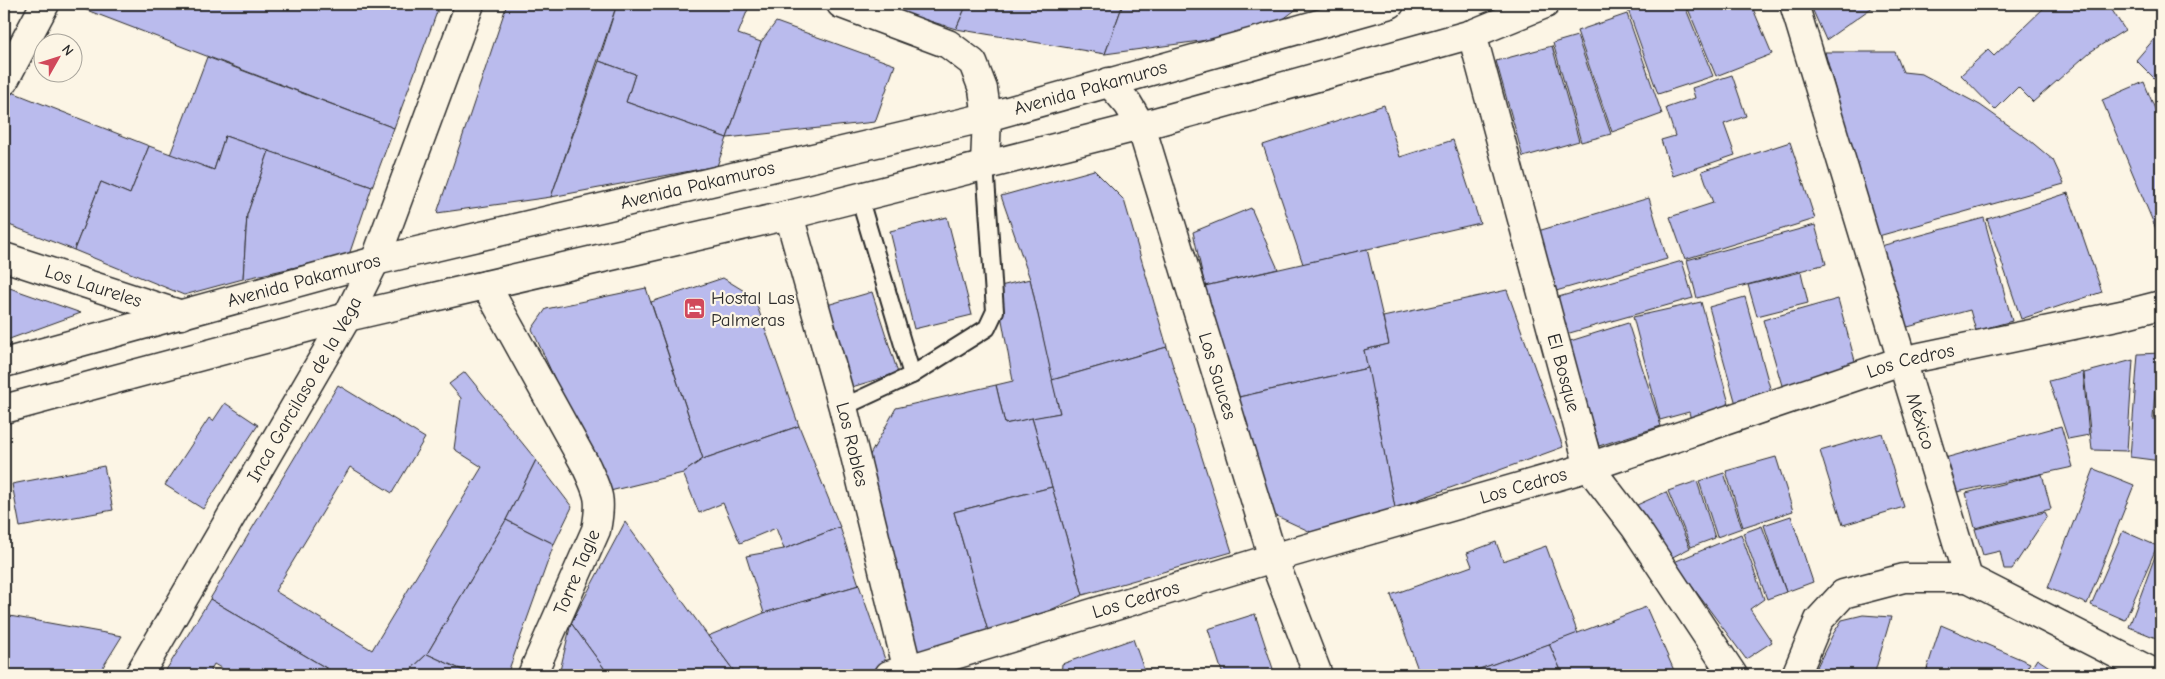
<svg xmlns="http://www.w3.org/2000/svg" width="2165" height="679" font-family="'Comic Neue',sans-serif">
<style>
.building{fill:#babbed;stroke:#2b2b2b}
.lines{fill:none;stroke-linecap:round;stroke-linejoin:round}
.lane-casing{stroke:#2b2b2b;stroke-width:20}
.street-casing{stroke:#2b2b2b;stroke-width:31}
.highway-casing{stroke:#2b2b2b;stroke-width:31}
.lane{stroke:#fcf5e5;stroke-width:16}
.street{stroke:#fcf5e5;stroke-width:28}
.highway{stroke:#fcf5e5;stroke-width:28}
.labels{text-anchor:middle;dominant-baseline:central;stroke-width:4.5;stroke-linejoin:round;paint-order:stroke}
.street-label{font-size:19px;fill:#2b2b2b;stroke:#fcf5e5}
.poi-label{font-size:19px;fill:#2b2b2b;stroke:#fcf5e5;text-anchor:start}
</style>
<rect width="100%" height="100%" fill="#fcf5e5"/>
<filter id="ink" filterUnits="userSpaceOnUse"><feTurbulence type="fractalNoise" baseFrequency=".02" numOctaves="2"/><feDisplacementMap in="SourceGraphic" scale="10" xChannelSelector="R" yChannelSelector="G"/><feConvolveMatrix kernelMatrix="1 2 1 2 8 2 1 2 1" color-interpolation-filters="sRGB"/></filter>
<g filter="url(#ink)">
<g class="building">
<polygon points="71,4 440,4 394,128"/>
<polygon points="507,4 617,4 551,197 437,213"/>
<polygon points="617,4 734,4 748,9 738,34 761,42 727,138 626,102 635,74 599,61"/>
<polygon points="873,4 967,4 956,29"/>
<polygon points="967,4 1123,4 1105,54 956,29"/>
<polygon points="1123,4 1298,4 1302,5 1266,32 1105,54"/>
<polygon points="1626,4 1684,4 1713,76 1658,94"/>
<polygon points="1686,4 1751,4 1772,54 1716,76"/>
<polygon points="1810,4 1877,4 1826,40"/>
<polygon points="2048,4 2108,4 2125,30 2090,52 2033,102 2018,87 1995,110 1961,75 1988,50 1994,56"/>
<polygon points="1627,14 1662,114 1612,132 1577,31"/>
<polygon points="776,22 895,65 875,122 727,138 761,42"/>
<polygon points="2161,31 2161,85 2136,60"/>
<polygon points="1577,36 1611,134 1581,142 1553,43"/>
<polygon points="1552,46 1579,141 1523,157 1496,61"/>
<polygon points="1825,52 1895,52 1903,72 1922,74 1980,105 2028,139 2053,160 2064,184 1875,237"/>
<polygon points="207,57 394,128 372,187 225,136 214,170 170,155"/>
<polygon points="599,61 635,74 626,102 727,138 717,166 551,197"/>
<polygon points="1732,75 1746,116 1724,124 1735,155 1673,176 1661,140 1675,136 1666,108 1695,98 1692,88"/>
<polygon points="2144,82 2161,124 2161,241 2102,100"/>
<polygon points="7,90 149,146 130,194 101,182 74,250 4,223 4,99"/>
<polygon points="1384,105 1400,157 1453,140 1480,223 1303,264 1263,145"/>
<polygon points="225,136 269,151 247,215 243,279 184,295 74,250 101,182 130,194 149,146 214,170"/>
<polygon points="1790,142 1815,219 1685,259 1670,217 1713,203 1702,171"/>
<polygon points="269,151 372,187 349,255 243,279 247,215"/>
<polygon points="1094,170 1124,200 1167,347 1052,380 1030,279 1001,196"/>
<polygon points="2068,193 2102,292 2021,319 1987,219"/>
<polygon points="1649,198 1667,259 1556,291 1538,231"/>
<polygon points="1251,208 1278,269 1205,286 1193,232"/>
<polygon points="947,217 972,315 914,329 890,231"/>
<polygon points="1984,218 2012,321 1976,331 1970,310 1904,328 1881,246"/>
<polygon points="1815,225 1826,264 1697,298 1687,260"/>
<polygon points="1367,249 1389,344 1364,350 1368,368 1230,399 1205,286"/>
<polygon points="1682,261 1693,298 1566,334 1555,298"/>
<polygon points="1801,272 1808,303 1757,316 1748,285"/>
<polygon points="723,278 754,297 799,426 703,459 651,302"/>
<polygon points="1030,279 1060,413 1005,424 996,385 1013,381 996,287"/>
<polygon points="4,286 81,313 4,341"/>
<polygon points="646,288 703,459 683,473 606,492 532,329 546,309"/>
<polygon points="1507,290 1563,447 1395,508 1364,350 1389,344 1383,317"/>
<polygon points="872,292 898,373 852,387 827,305"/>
<polygon points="1745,297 1773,399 1737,408 1709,307"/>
<polygon points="1838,299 1857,368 1783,389 1763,320"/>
<polygon points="1701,302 1732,414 1692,424 1689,412 1660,420 1633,317"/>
<polygon points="1628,323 1661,426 1599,446 1567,342"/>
<polygon points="1167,347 1232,552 1083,595 1032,418 1060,413 1052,380"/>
<polygon points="2161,353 2161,390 2155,390 2153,419 2161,419 2161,461 2130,457 2138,354"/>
<polygon points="2133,360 2127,451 2092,450 2084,373"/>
<polygon points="1368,368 1395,508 1311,532 1268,512 1230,399"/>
<polygon points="465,372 536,460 506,520 427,654 405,675 338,675 210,599 338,385 425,438 392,493 350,467 275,591 372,650 482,467 454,449 461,398 449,384"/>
<polygon points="2083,372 2089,435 2068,439 2049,381"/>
<polygon points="996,385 1005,424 1032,418 1052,487 954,512 990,638 915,664 866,462 896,408"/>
<polygon points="225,403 258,425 203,509 165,485 209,418 213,421"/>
<polygon points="799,426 840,527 784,549 776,528 740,543 723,503 699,513 683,473 703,459"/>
<polygon points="2061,426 2073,467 1957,492 1945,458"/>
<polygon points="1882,433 1904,507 1843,525 1820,451"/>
<polygon points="1776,457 1793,511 1743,527 1726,471"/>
<polygon points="536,460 572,507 554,544 506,520"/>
<polygon points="104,466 113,510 20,527 12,484"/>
<polygon points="2094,469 2134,485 2087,604 2048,588"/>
<polygon points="1724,473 1742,528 1717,537 1699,481"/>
<polygon points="2042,474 2051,509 1975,528 1966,493"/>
<polygon points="1697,481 1715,538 1691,547 1668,491"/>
<polygon points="1052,487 1083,595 990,638 954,512"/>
<polygon points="1666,492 1690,548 1665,561 1628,509"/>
<polygon points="2045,512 2047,516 2012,569 2004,569 2000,551 1983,555 1975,529"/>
<polygon points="1791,516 1813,582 1786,592 1764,525"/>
<polygon points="506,520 554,544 507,675 473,675 427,654"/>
<polygon points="625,522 708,636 737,675 609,675 571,623"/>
<polygon points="1762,526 1786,592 1767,599 1743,533"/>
<polygon points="840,527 859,585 764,613 746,556 784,549"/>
<polygon points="2123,531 2157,546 2125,620 2091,605"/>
<polygon points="1741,534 1764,599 1750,609 1772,642 1746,659 1674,562"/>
<polygon points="2161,540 2161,640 2129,627"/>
<polygon points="1496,542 1503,561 1546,546 1578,634 1463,675 1420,675 1391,595 1472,566 1467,553"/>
<polygon points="859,585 888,668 864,675 737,675 708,636 764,613"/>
<polygon points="210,599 326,668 322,675 233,675 214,664 208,675 163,675"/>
<polygon points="1646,607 1676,675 1563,675 1549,644"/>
<polygon points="1255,614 1275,675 1223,675 1208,629"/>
<polygon points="4,615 122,636 98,675 4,675"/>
<polygon points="1863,615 1891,617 1874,675 1813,675 1833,634 1842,620"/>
<polygon points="571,623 609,675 559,675"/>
<polygon points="1941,625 2030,663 2023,675 1925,675"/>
<polygon points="1133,639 1146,675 1061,675 1062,664"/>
<polygon points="1549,644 1563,675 1463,675"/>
<polygon points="427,654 473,675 405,675"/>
<polygon points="2037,659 2062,675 2027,675"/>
</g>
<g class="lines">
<defs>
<g id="lane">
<polyline points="859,197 912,375"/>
<polyline points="843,407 912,375 987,328 995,311 985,164"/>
</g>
<g id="street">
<polyline points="841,4 948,44 973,63 983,89 987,117 985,164"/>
<path id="s1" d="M1794,4L1968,578L2158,675"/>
<path id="s2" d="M1472,34L1589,467L1635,527L1733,675"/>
<polyline points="4,81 45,4"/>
<path id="s3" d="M1109,82L1128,104L1141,126L1273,558L1318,675"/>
<path id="s4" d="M789,215L843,407L909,675"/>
<path id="s5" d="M4,257L182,315"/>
<path d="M486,285L586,466C599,494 602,499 596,530L532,675"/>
<path id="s6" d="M139,675L347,317L375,261L470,4"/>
<path id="s7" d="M889,675L1273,558L1589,467L1901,361L2126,314L2161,305"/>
<polyline points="1796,675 1819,620 1843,594 1904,578 1968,578"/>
</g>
<g id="highway">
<path id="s8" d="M4,363L375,261L987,117L1390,4"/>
<polyline points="4,409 347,317 789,215 1141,126 1472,34 1545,4"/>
</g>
</defs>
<use href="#lane" class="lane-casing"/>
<use href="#street" class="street-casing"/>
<use href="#highway" class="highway-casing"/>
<use href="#lane" class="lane"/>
<use href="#street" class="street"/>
<use href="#highway" class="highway"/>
</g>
</g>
<defs>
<symbol id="hotel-square" viewBox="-11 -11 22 22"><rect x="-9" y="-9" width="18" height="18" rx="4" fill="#d1495b" stroke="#fcf5e5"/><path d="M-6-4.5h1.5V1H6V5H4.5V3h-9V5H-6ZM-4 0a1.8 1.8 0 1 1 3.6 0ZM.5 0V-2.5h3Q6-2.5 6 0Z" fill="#fff"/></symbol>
</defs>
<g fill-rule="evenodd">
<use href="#hotel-square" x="682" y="296" width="25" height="25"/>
</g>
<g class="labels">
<g class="street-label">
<text stroke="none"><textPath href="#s8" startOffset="1121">Avenida Pakamuros</textPath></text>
<text stroke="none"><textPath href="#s8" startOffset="716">Avenida Pakamuros</textPath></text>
<text stroke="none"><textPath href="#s8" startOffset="311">Avenida Pakamuros</textPath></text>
<text stroke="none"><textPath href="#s5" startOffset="94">Los Laureles</textPath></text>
<text stroke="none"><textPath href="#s7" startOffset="1069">Los Cedros</textPath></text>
<text stroke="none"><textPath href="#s2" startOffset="351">El Bosque</textPath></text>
<text stroke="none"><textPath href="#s3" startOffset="316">Los Sauces</textPath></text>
<text stroke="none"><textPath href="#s6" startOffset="330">Inca Garcilaso de la Vega</textPath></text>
<text stroke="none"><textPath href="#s1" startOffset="436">México</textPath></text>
<text stroke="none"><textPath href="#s4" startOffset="238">Los Robles</textPath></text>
<text stroke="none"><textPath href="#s7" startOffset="662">Los Cedros</textPath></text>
<text transform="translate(577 572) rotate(-67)">Torre Tagle</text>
<text stroke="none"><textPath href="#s7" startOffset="258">Los Cedros</textPath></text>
</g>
<g class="poi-label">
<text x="711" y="298">Hostal Las<tspan x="711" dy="22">Palmeras</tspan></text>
</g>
</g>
<rect width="2165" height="679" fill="none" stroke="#fcf5e5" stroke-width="20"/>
<rect x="10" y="10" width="2145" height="659" fill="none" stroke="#2b2b2b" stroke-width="2" filter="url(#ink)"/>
<g transform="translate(58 58) rotate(51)"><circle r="24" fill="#fcf5e5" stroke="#a8a49b"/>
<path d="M0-4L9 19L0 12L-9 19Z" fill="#d1495b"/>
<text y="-8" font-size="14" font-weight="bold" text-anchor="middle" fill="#2b2b2b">N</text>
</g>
</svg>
